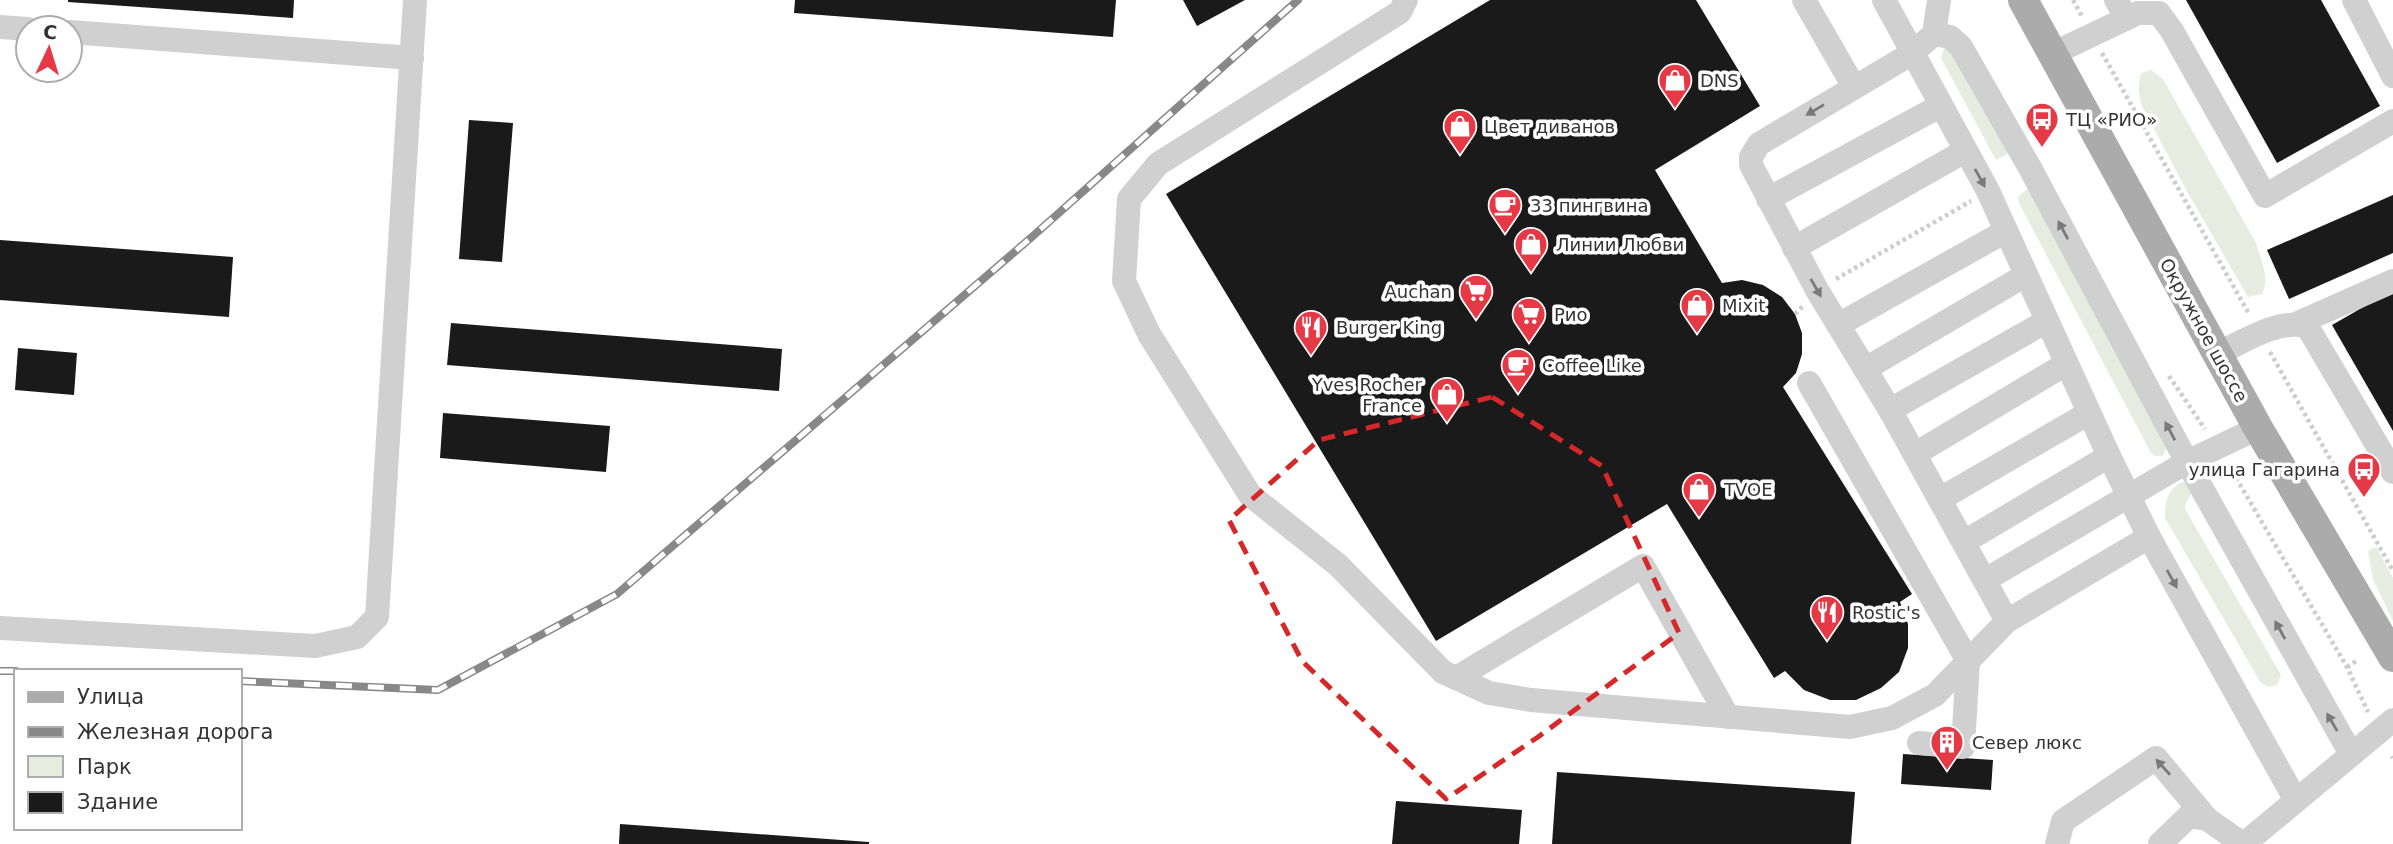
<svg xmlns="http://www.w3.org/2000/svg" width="2393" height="844" font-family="'DejaVu Sans',sans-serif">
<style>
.green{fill:#e6ecdf}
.building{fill:#1a1a1a}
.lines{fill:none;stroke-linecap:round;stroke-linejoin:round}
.path{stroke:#cdcdcd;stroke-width:4.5;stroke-dasharray:3.5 3.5;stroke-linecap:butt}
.minor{stroke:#d0d0d0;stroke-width:24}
.major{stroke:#ababab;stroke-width:30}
.rail-casing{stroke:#888;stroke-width:8}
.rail{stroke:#fff;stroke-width:5;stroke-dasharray:16;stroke-linecap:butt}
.oneway{fill:#7a7a7a}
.marked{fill:none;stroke:#d62828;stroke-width:5;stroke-dasharray:14 9;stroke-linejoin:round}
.labels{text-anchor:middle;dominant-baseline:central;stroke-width:7;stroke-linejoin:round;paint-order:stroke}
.poi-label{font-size:18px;fill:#333;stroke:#fff;text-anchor:start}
.street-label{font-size:18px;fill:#333;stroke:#fff}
</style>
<rect width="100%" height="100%" fill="#fff"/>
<g class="green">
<polygon points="1949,47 2011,152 1996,160 1941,58 1944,49"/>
<path d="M2151,70L2163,79L2256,243C2261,260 2270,278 2262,294L2248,297L2188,193L2142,106C2138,94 2138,85 2141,73Z"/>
<polygon points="2026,190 2031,191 2168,444 2163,456 2155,456 2151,453 2019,203 2018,197"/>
<path d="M2182,482L2188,483L2192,491L2185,505V509L2281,675L2277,685L2269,687L2261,683L2165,518C2165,502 2167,490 2182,482Z"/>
<polygon points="2376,547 2393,578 2393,621 2373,579 2368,551"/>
</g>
<g class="building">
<polygon points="68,0 294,0 293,18 68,2"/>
<polygon points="795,0 1116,0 1113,37 794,13"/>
<polygon points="1183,0 1245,0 1197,26"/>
<polygon points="1490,0 1696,0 1760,106 1655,170 1722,283 1742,280 1763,285 1782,297 1795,314 1802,333 1802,354 1796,373 1783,387 1912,594 1900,602 1908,624 1908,648 1899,672 1881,688 1856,700 1830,700 1804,690 1785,671 1774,678 1667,504 1436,641 1166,194"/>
<polygon points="2186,0 2321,0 2380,106 2277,163"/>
<polygon points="469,120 513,123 502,262 459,259"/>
<polygon points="2393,195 2393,253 2289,299 2267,250"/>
<polygon points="0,240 233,257 229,317 0,300"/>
<polygon points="2393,290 2393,431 2332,325"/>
<polygon points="451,323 782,349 779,391 447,365"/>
<polygon points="18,348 77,353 74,395 15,390"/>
<polygon points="443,413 610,426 606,472 440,458"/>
<polygon points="1903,754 1993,760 1991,790 1901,784"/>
<polygon points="1557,772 1855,792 1851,844 1552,844"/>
<polygon points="1396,801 1522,810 1519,844 1392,844"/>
<polygon points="620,824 869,842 869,844 619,844"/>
</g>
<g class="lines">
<g class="path">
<polyline points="2073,0 2083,18"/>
<polyline points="2102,53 2249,314"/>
<polyline points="1836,279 1971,201"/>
<polyline points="1795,314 1803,306"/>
<polyline points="2270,352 2393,571"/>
<polyline points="2169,376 2205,429"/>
<polyline points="2229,466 2347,667 2368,712"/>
<polyline points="2347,667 2358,660"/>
<polyline points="2392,756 2393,758"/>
</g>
<g class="minor">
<polyline points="1406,0 1400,12 1158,164 1129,199 1124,281 1149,334 1250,495 1338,565 1443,672 1489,693 1531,700 1850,727 1892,718 1935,695 2007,621 2149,537"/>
<polyline points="1804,0 1854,87"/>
<polyline points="1884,0 1988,191 2109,456 2149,537 2295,799"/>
<polyline points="1939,0 1934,34 1911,54 1759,144 1751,157 1751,165 1817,290 1890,410 2007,621"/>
<polyline points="2116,0 2127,18"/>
<polyline points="2354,0 2393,76"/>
<polyline points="0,27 28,29"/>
<polyline points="70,32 412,58"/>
<polyline points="1934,34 1950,37 1961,47 2030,168 2187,462 2351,754"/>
<polyline points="2052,54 2138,13 2159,13 2172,31 2265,196 2393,121"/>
<polyline points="1768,199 1940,106"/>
<polyline points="1794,248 1965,151"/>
<polyline points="2296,324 2393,281"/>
<polyline points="1838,325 2006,231"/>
<path d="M2217,354C2245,341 2276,319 2307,326L2393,472"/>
<polyline points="1865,369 2026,275"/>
<polyline points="1809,383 1968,661 1963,747 1919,743"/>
<polyline points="1890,410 2047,321"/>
<polyline points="1915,454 2066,364"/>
<polyline points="1940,499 2089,413"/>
<polyline points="1964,542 2109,456"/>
<polyline points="1985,580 2187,462 2258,428"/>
<polyline points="0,628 315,646 357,637 377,617 415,0"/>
<polyline points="1456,678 1643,566 1728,717"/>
<polyline points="2057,844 2063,821 2156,758 2207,819"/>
<polyline points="2160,844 2189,816 2207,819 2243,844"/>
<polyline points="2244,844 2393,720"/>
</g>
<polyline class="major" points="2023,0 2258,428 2393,657"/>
<defs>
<g id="rail">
<polyline points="0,671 16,671"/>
<polyline points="240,681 438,690 617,594 1033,236 1298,0"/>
</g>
</defs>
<use href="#rail" class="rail-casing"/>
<use href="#rail" class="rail"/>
</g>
<defs><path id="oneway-solid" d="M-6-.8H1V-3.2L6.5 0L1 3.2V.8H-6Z" transform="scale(1.75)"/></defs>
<g class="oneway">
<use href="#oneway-solid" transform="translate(1815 110) rotate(149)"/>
<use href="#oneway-solid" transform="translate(1980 178) rotate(61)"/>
<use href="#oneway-solid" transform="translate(2063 230) rotate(-118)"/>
<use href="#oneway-solid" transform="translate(1816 288) rotate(60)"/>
<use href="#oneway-solid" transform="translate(2170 431) rotate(-118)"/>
<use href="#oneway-solid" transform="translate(2172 579) rotate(61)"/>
<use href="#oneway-solid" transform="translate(2280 630) rotate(-119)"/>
<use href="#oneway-solid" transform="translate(2332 722) rotate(-120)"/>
<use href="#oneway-solid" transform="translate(2163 767) rotate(-132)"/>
</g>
<path class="marked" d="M1492,397L1602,466L1679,633L1538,737L1446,799L1302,661L1229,520L1319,440Z"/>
<defs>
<symbol id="shop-pin" viewBox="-11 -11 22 30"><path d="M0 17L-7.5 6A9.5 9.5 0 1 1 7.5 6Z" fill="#e63946" stroke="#fff"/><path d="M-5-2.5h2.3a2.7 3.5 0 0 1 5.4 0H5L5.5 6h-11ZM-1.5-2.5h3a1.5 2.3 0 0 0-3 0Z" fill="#fff"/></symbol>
<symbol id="bus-pin" viewBox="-11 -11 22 30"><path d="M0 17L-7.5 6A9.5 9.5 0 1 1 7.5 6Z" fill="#e63946" stroke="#fff"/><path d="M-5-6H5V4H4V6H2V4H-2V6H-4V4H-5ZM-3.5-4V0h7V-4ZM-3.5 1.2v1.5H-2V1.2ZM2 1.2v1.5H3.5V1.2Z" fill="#fff"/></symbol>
<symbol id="cafe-pin" viewBox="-11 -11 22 30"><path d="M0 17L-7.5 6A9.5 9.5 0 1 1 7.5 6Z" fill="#e63946" stroke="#fff"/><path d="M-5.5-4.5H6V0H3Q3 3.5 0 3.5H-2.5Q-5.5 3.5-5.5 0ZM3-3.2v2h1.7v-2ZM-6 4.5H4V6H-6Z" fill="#fff"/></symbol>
<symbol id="supermarket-pin" viewBox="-11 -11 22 30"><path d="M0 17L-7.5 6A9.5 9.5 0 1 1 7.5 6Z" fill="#e63946" stroke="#fff"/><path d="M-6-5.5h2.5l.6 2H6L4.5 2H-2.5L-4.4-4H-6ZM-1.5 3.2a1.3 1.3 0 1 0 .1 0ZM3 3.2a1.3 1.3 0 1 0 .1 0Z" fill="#fff"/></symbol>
<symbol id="restaurant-pin" viewBox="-11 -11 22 30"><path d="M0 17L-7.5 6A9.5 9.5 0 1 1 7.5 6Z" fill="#e63946" stroke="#fff"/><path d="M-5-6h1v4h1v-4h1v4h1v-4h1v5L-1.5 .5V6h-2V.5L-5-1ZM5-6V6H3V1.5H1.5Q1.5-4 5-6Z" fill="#fff"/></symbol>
<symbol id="building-pin" viewBox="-11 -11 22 30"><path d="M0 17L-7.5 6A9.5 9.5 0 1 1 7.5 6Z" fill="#e63946" stroke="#fff"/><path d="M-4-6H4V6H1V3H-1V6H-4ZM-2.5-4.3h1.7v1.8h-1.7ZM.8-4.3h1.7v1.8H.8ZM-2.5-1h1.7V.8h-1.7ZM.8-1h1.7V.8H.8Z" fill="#fff"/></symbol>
</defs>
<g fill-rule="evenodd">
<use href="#shop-pin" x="1656" y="61" width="38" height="52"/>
<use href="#bus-pin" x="2023" y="100" width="38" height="52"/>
<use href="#shop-pin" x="1441" y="107" width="38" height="52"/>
<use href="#cafe-pin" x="1486" y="186" width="38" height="52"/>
<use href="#shop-pin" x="1512" y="225" width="38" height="52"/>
<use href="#supermarket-pin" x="1457" y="272" width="38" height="52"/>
<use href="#shop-pin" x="1678" y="286" width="38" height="52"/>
<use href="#supermarket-pin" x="1510" y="295" width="38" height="52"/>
<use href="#restaurant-pin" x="1292" y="308" width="38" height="52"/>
<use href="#cafe-pin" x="1499" y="346" width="38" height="52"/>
<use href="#shop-pin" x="1428" y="375" width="38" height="52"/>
<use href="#bus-pin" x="2345" y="450" width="38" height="52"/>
<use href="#shop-pin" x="1680" y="470" width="38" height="52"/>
<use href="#restaurant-pin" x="1808" y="593" width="38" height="52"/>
<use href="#building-pin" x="1928" y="723" width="38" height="52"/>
</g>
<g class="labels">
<g class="poi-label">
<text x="1700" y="80">DNS</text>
<text x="2066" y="119">ТЦ «РИО»</text>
<text x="1484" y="126">Цвет диванов</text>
<text x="1530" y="205">33 пингвина</text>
<text x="1556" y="244">Линии Любви</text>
<text x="1452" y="291" text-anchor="end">Auchan</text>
<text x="1722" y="305">Mixit</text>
<text x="1554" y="314">Рио</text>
<text x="1336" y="327">Burger King</text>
<text x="1542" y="365">Coffee Like</text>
<text x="1422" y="384" text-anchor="end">Yves Rocher<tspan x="1422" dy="21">France</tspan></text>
<text x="2340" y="469" text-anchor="end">улица Гагарина</text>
<text x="1724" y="489">TVOE</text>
<text x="1852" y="612">Rostic's</text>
<text x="1972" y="742">Север люкс</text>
</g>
<g class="street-label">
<text transform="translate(2204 330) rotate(61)">Окружное шоссе</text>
</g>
</g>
<rect x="14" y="669" width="228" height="161" fill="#ffffff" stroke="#adadad" stroke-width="2"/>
<rect x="28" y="692" width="35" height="10" fill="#ababab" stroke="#adadad" stroke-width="2"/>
<text x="77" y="704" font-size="21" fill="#333333">Улица</text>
<rect x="28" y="727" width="35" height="10" fill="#888888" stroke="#adadad" stroke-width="2"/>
<text x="77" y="739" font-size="21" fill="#333333">Железная дорога</text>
<rect x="28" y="756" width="35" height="21" fill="#e6ecdf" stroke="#adadad" stroke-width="2"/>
<text x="77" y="774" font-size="21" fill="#333333">Парк</text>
<rect x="28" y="792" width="35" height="21" fill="#1a1a1a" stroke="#adadad" stroke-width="2"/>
<text x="77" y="809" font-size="21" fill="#333333">Здание</text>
<g transform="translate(49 49) rotate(4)"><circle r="33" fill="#ffffff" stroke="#adadad" stroke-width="2"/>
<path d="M0-5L12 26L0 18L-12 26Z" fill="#e63946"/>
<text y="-10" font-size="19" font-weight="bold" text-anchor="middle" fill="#333333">С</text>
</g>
</svg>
